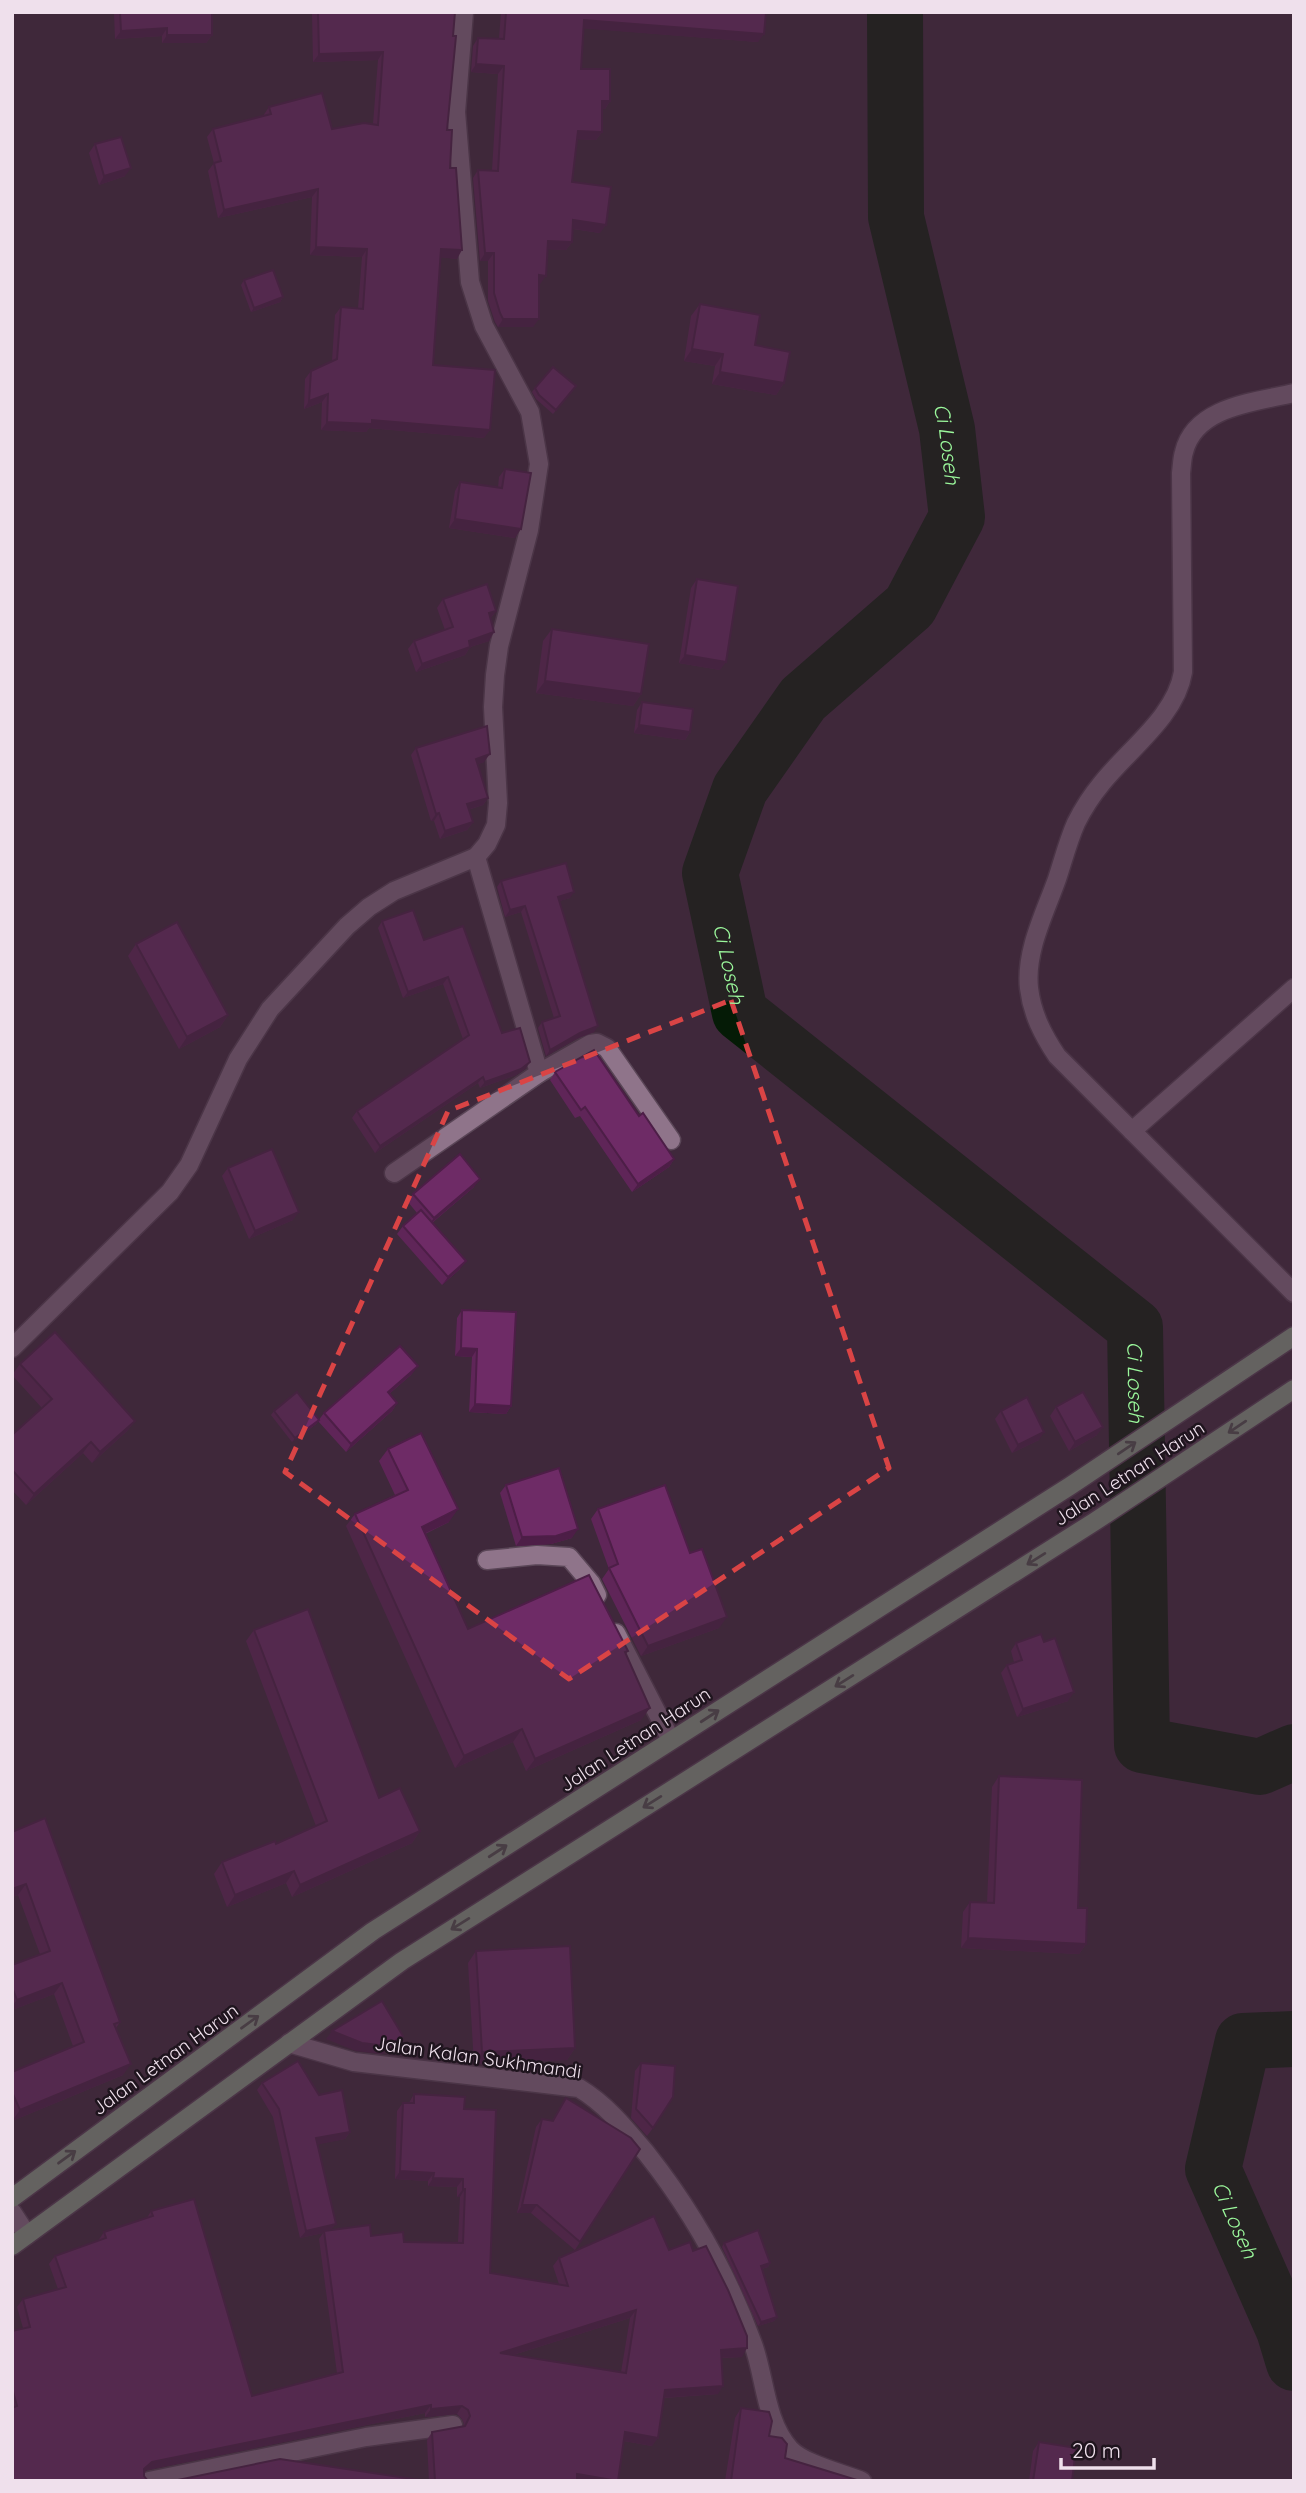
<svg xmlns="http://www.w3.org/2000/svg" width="1306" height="2493" font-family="Quicksand,sans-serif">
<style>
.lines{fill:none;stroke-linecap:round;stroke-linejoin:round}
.river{stroke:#051b06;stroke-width:56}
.minor-casing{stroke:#5a4657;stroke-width:21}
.major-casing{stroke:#5a4657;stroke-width:21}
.minor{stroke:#8f748a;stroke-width:18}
.major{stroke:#90a88e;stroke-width:18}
.wall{fill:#5f2558;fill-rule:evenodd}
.shaded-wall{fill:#4d1e47}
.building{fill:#6e2b66;stroke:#4d1e47;stroke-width:2;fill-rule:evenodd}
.oneway{stroke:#525750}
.marked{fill:none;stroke:#da4445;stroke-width:5;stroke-dasharray:14 9;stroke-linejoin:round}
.labels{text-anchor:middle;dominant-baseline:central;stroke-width:5;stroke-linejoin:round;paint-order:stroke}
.street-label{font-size:19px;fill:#efe0ec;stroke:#1f151e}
.water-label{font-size:21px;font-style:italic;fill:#9bf89c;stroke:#1f151e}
</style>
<rect width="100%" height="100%" fill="#3f283b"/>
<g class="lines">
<g class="river">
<path id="s1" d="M895,12L896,217L947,429L957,517L910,606L803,699L740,789L710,873L740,1013L1135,1327L1142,1745L1260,1767L1294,1752"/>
<path id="s2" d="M1294,2039L1243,2041L1213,2169L1284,2330L1294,2363"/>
</g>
<defs>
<g id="minor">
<path d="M1294,393C1256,402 1195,406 1184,452C1182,458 1182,466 1181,473L1183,672C1176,716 1129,749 1102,783C1092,795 1083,809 1076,823C1068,841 1063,861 1057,879C1045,913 1025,951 1029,988C1032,1014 1043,1035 1057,1056L1294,1293"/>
<polyline points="539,1073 590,1044 597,1043 607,1048 671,1140"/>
<polyline points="1132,1131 1294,988"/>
<polyline points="394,1173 539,1073 476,857"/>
<polyline points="12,1348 170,1192 189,1165 238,1059 270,1009 347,926 369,907 394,891 476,857 487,844 496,825 498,803 493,707 495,675 499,646 529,530 539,464 530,412 484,326 470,282 456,112 464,12"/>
<polyline points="487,1560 537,1555 569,1557 591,1583 597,1595"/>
<polyline points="616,1633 671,1740"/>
<path d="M289,2043L354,2062L579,2088C607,2105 626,2129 647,2154C692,2211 728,2275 753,2344C765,2376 765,2422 790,2449C804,2464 842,2473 862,2481"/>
<polyline points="12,2212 27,2235"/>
<polyline points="149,2481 366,2437 453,2425"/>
</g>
<g id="major">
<polyline points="12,2198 373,1931 1070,1486 1294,1336"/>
<polyline points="12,2246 402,1961 1094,1522 1294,1389"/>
</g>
</defs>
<use href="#minor" class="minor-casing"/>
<use href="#major" class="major-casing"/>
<use href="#minor" class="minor"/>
<use href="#major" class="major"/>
</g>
<g class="wall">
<polygon points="114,12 212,12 212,35 206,43 162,43 162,36 115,39"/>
<polygon points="312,12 455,12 447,130 457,259 441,257 433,365 484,438 369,428 366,432 321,430 322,402 304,409 305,379 311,371 332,361 335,315 341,307 358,308 362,257 310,255 312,197 218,218 208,171 214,163 207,137 213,129 263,116 269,107 332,129 373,124 378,60 313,62"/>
<polygon points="501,12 766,12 758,42 583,28 581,69 610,101 605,109 602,109 602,132 596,140 577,139 572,182 600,233 573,229 572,242 566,250 547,249 540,284 539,284 533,327 498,327 495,322 488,301 488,261 480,261 473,178 478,170 492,170 498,74 471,72 473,46 478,38 499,39"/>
<polygon points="95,144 125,176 99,185 89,153"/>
<polygon points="244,280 283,297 280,302 251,312 241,285"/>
<polygon points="700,304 755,345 784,383 776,395 712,384 715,366 684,361 691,316"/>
<polygon points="535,388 573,390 553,414 536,399 532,392"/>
<polygon points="505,469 515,538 449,528 455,491 460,482 498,488 499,477"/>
<polygon points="697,579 720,670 679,663 691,588"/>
<polygon points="443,599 496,611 490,619 489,641 470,647 465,655 416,672 408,649 414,641 445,630 437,608"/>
<polygon points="552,629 641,694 633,706 536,693 543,641"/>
<polygon points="642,702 690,732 685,740 634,733 637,710"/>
<polygon points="416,748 484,762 478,764 488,798 483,805 468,810 473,822 467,830 440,839 434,821 431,821 411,755"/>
<polygon points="501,881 570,898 559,901 594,1032 576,1039 546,1056 538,1028 542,1022 554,1018 521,912 505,917 497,887"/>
<polygon points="382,921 424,940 502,1033 526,1068 516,1075 480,1088 478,1083 375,1153 352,1118 357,1111 463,1039 443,984 403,998 378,928"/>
<polygon points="136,944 228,1015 220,1027 179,1049 128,956"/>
<polygon points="555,1072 639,1116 674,1159 669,1167 632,1192 580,1116 575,1118 550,1080"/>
<polygon points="228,1168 293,1220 249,1239 222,1176"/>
<polygon points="474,1187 432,1223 460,1269 442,1285 397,1234 403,1226 417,1213 408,1202 413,1194"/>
<polygon points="462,1310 511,1406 506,1414 469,1412 472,1357 455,1356 457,1318"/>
<polygon points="20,1364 135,1421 127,1431 92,1463 83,1453 26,1505 12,1490 12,1435 42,1408 12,1375"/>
<polygon points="412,1374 389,1394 397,1403 392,1411 346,1452 318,1421 324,1413"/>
<polygon points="1056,1407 1097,1435 1069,1451 1050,1416"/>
<polygon points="274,1411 319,1420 316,1424 292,1442 271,1415"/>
<polygon points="1001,1411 1039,1440 1012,1453 995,1419"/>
<polygon points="388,1449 449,1522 425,1534 468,1629 628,1651 626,1654 641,1720 526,1771 513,1742 455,1768 346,1526 355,1514 395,1495 379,1461"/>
<polygon points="506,1485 572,1538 551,1544 516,1546 500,1493"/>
<polygon points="598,1509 690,1553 719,1628 641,1656 602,1579 609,1569 591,1519"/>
<polygon points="254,1630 379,1798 420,1831 412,1843 292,1897 286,1883 227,1907 214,1874 222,1862 276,1844 316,1826 246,1641"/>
<polygon points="1016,1643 1068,1701 1017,1717 1001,1673 1007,1665 1014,1662 1011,1651"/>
<polygon points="999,1776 1086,1944 1079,1954 961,1948 963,1912 970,1902 987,1903 992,1787"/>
<polygon points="12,1832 120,2022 116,2028 123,2075 12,2121 12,2072 73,2046 54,1994 12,2010 12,1965 40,1954 18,1895 12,1897"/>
<polygon points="476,1951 575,2048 567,2060 474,2064 468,1963"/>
<polygon points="641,2063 653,2128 647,2136 631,2118 635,2071"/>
<path d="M262,2083L319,2095L350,2132L345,2139L317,2144L331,2230L404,2242H458L460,2197H457V2187L428,2186V2181L395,2179L397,2111L403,2103H409L414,2094L464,2109L490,2273L559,2284L553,2266L559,2258L669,2250L742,2357L721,2358L718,2394L664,2398L652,2446L624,2441L618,2481H429L427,2440L432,2432L463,2427L464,2424L462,2419L457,2414L425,2417V2413L147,2470L12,2481V2331L23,2328L17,2307L23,2299L58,2289L49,2264L55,2256L98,2241L104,2232L147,2218L151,2211L252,2396L337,2373L319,2239L323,2233L300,2238L273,2117L257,2090ZM630,2318L621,2372L513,2355Z"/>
<polygon points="566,2098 580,2242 575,2250 531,2213 517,2213 536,2127 542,2119 552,2121"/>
<polygon points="724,2243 770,2263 768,2267 762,2269 777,2317 774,2321 758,2326 722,2247"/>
<polygon points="741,2408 769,2436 785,2458 860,2481 725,2481 735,2418"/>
<polygon points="1039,2442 1072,2481 1029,2481 1033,2451"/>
</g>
<g class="shaded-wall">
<polygon points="584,20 764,34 758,42 578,28"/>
<polygon points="167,28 162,36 115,39 121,31"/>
<polygon points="167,35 212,35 206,43 162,43"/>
<polygon points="383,52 378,60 313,62 319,54"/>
<polygon points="476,64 504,66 498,74 471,72"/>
<polygon points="602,101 610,101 605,109 597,110"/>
<polygon points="578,131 602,132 596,140 572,139"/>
<polygon points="131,168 125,176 99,185 104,176"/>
<polygon points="318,189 312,197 218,218 224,210"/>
<polygon points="573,220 606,225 600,233 568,228"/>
<polygon points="548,241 572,242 566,250 542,249"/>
<polygon points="316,247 367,249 362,257 310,255"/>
<polygon points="441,249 462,250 457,259 436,257"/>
<polygon points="485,253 494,253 488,261 480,261"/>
<polygon points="539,275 546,276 540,284 533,283"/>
<polygon points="283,297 280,302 251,312 254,308"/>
<polygon points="503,319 539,319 533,327 498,327"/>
<polygon points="692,349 723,354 715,366 684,361"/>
<polygon points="720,372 784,383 776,395 712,384"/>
<polygon points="328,394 322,402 304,409 309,401"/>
<polygon points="372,420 490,430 484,438 369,428 366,432 321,430 327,422"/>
<polygon points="455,519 521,529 515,538 449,528"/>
<polygon points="496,611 490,619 489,613"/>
<polygon points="494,632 489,641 470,647 465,655 416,672 422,664 469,641"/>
<polygon points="685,655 726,662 720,670 679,663"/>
<polygon points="545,681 641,694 633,706 536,693"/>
<polygon points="639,725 690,732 685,740 634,733"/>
<polygon points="490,754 484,762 471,767 476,759"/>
<polygon points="488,798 483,805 461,812 467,804"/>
<polygon points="439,813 434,821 431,821 436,814"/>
<polygon points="473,822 467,830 440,839 445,831"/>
<polygon points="574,892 570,898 553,903 558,897"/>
<polygon points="525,906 521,912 505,917 510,910"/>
<polygon points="448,977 443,984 403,998 408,992"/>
<polygon points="228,1015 220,1027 179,1049 187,1037"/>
<polygon points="598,1026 594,1032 576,1039 546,1056 550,1050 580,1033"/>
<polygon points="530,1062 526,1068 516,1075 480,1088 485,1082"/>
<polygon points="483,1077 478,1083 375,1153 380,1146"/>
<polygon points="674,1159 669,1167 632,1192 638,1184"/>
<polygon points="480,1179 474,1187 428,1226 434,1218"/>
<polygon points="299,1212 293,1220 249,1239 255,1231"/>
<polygon points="466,1261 460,1269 442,1285 448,1277"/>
<polygon points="461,1348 477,1349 472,1357 455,1356"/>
<polygon points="418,1366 412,1374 382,1400 388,1392"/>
<polygon points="397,1403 392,1411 346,1452 351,1444"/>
<polygon points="475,1404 511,1406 506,1414 469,1412"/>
<polygon points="319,1420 316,1424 292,1442 295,1438"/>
<polygon points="135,1421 127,1431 92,1463 100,1452"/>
<polygon points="1103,1427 1097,1435 1069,1451 1075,1442"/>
<polygon points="1044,1432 1039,1440 1012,1453 1018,1445"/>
<polygon points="91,1442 83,1453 26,1505 34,1494"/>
<polygon points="458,1509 449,1522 413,1539 422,1527"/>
<polygon points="578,1529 572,1538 551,1544 516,1546 522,1537"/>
<polygon points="727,1617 719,1628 641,1656 648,1646"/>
<polygon points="1074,1692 1068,1701 1017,1717 1023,1709"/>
<polygon points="650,1708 641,1720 526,1771 535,1759"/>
<polygon points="522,1729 513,1742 455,1768 464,1756"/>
<polygon points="420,1831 412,1843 292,1897 300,1885"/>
<polygon points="294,1871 286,1883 227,1907 235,1895"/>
<polygon points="26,1884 18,1895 12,1897 12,1889"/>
<polygon points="968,1938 1086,1944 1079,1954 961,1948"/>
<polygon points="62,1983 54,1994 12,2010 12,2006 17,2000"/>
<polygon points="332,2031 403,2036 397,2044 382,2054 356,2051 326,2039"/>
<polygon points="575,2048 567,2060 474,2064 482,2052"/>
<polygon points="131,2064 123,2075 12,2121 20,2110"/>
<polygon points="350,2132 345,2139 311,2146 316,2138"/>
<polygon points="400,2171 434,2173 428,2181 395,2179"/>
<polygon points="433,2178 463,2179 457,2187 428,2186"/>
<polygon points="463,2189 465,2189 460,2197 457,2197"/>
<polygon points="522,2205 537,2205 531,2213 517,2213"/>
<polygon points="336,2224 330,2231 324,2231 323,2233 300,2238 306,2231"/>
<polygon points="770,2263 768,2267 758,2270 761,2266"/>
<polygon points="636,2310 630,2318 494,2361 500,2353"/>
<polygon points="777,2317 774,2321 758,2326 761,2322"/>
<polygon points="747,2348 742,2357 715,2358 721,2350"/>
<polygon points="723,2386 718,2394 659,2398 665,2390"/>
<polygon points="431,2405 425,2413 147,2470 139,2477 144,2469 152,2462"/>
<polygon points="462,2406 457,2414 425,2417 431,2409"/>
<polygon points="625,2432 658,2438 652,2446 619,2440"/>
<polygon points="577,2474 618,2481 573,2481"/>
</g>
<g class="building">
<polygon points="120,12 212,12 212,35 167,35 167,28 121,31"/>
<polygon points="318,12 455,12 453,36 456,36 447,130 452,130 450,168 456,168 462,250 441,249 433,365 495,370 490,430 372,420 372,424 327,422 328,394 309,401 311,371 337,359 341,307 363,309 367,249 316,247 318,189 224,210 214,163 221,161 213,129 271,114 269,107 322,93 332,129 364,123 378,125 383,52 319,54"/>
<polygon points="506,12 766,12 764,34 584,20 581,69 610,69 610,101 602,101 602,132 578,131 572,182 611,187 606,225 573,220 572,242 548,241 546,276 539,275 539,319 503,319 500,313 494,293 494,253 485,253 478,170 498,171 504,66 476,64 478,38 504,39"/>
<polygon points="121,137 131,168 104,176 95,144"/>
<polygon points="273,270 283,297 254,308 244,280"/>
<polygon points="700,304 760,315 755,345 790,352 784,383 720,372 723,354 692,349"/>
<polygon points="553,367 576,386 556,410 539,395 535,388"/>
<polygon points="505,469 531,473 521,529 455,519 460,482 502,488"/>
<polygon points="697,579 738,586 726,662 685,655"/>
<polygon points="487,584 496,611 489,613 494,632 469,641 470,647 422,664 414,641 453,627 443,599"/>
<polygon points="552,629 649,644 641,694 545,681"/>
<polygon points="642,702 693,709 690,732 639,725"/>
<polygon points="487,726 490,754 476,759 488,798 467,804 473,822 445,831 439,813 436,814 416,748"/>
<polygon points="566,863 574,892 558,897 598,1026 580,1033 550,1050 542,1022 560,1016 525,906 510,910 501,881"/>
<polygon points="413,910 424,940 463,926 502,1033 520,1028 530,1062 521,1069 485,1082 483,1077 380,1146 357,1111 469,1035 448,977 408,992 382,921"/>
<polygon points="177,922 228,1015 187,1037 136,944"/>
<polygon points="594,1050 639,1116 643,1113 674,1159 638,1184 585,1107 581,1110 555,1072"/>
<polygon points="272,1149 299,1212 255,1231 228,1168"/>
<polygon points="460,1154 480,1179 434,1218 413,1194"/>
<polygon points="421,1210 466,1261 448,1277 403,1226"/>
<polygon points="462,1310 516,1312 511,1406 475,1404 477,1349 461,1348"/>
<polygon points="55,1332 135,1421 100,1452 91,1442 34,1494 12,1470 12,1435 52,1399 20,1364"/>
<polygon points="400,1346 418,1366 388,1392 397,1403 351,1444 324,1413"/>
<polygon points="297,1392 319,1420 295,1438 274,1411"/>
<polygon points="1083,1392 1103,1427 1075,1442 1056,1407"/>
<polygon points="1027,1397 1044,1432 1018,1445 1001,1411"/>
<polygon points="421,1433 458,1509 422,1527 468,1629 589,1575 628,1651 625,1652 650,1708 535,1759 522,1729 464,1756 355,1514 408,1490 388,1449"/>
<polygon points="559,1468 578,1529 556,1536 522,1537 506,1485"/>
<polygon points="665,1485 690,1553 702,1549 727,1617 648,1646 609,1568 618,1564 598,1509"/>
<polygon points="308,1609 379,1798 400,1788 420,1831 300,1885 294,1871 235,1895 222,1862 275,1841 276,1844 327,1821 254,1630"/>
<polygon points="1041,1634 1044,1642 1055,1638 1074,1692 1023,1709 1007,1665 1022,1660 1016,1643"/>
<polygon points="999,1776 1082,1780 1078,1908 1087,1908 1086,1944 968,1938 970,1902 994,1903"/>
<polygon points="45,1818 120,2022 114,2024 131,2064 20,2110 12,2092 12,2072 84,2042 62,1983 17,2000 12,1987 12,1965 50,1951 26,1884 12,1889 12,1832"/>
<polygon points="570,1946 575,2048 482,2052 476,1951"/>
<polygon points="382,2001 403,2036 387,2046 362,2043 332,2031"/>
<polygon points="298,2061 319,2095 342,2090 350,2132 316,2138 336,2224 306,2231 279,2109 262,2083"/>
<polygon points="641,2063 675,2066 673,2097 653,2128 636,2109"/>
<path d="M414,2094L465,2097L464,2109L496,2110L490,2273L568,2286L559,2258L654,2216L669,2250L690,2242L693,2251L706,2246L728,2290L747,2336V2348L721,2350L723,2386L665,2390L658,2438L625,2432L618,2481L577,2474V2481H435L432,2432L465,2426L470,2416L468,2410L462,2406L431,2409V2405L152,2462L144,2469V2476L148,2481H12V2408L17,2406L12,2388V2331L30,2327L23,2299L66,2287L55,2256L106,2238L104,2232L153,2216L151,2211L194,2199L252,2396L343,2372L324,2231L370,2225L371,2236L403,2232L404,2242L463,2243L465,2189H463V2179L433,2178L434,2173L400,2171L403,2103H414ZM636,2310L626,2373L500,2353Z"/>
<polygon points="566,2098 631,2138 640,2149 580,2242 537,2205 522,2205 542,2119 553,2121"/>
<polygon points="758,2230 770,2263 761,2266 777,2317 761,2322 724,2243"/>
<polygon points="741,2408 769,2412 772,2421 769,2436 782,2438 787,2444 785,2458 860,2481 731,2481"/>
<polygon points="1039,2442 1076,2448 1072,2481 1033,2481"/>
<polygon points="280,2459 426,2481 173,2481"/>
</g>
<defs><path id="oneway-shaft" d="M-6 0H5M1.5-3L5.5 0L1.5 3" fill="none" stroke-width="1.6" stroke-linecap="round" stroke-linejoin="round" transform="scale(1.75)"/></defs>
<g class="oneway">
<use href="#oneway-shaft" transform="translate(1237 1427) rotate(146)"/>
<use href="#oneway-shaft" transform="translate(1127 1448) rotate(-34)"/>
<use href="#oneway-shaft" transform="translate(1036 1559) rotate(148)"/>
<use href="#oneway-shaft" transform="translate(844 1681) rotate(148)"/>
<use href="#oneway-shaft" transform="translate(710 1716) rotate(-33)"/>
<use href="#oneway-shaft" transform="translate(652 1802) rotate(148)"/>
<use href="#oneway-shaft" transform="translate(498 1851) rotate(-33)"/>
<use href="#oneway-shaft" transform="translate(460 1924) rotate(148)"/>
<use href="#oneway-shaft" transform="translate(250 2022) rotate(-36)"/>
<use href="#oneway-shaft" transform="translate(67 2157) rotate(-36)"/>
</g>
<path d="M0 0H1306V2493H0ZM731,1000L889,1468L569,1679L285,1472L448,1111Z" fill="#3f283b" fill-opacity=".55" fill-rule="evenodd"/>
<path class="marked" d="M731,1000L889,1468L569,1679L285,1472L448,1111Z"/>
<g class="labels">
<g class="street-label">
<text transform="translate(1129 1473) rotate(-33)">Jalan Letnan Harun</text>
<text transform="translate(635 1739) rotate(-33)">Jalan Letnan Harun</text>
<text transform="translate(478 2057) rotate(8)">Jalan Kalan Sukhmandi</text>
<text transform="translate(165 2059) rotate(-36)">Jalan Letnan Harun</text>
</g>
<g class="water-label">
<text stroke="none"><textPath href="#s1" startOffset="438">Ci Loseh</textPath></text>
<text stroke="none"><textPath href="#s1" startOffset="1046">Ci Loseh</textPath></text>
<text stroke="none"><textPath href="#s1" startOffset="1656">Ci Loseh</textPath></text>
<text stroke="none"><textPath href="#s2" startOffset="238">Ci Loseh</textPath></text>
</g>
</g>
<rect width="1306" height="2493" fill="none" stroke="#efe0ec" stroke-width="28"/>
<path d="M1061 2458v10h93v-10" fill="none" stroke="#efe0ec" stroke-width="3.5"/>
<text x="1072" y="2458" font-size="21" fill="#efe0ec" stroke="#1f151e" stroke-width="5" paint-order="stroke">20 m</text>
</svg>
